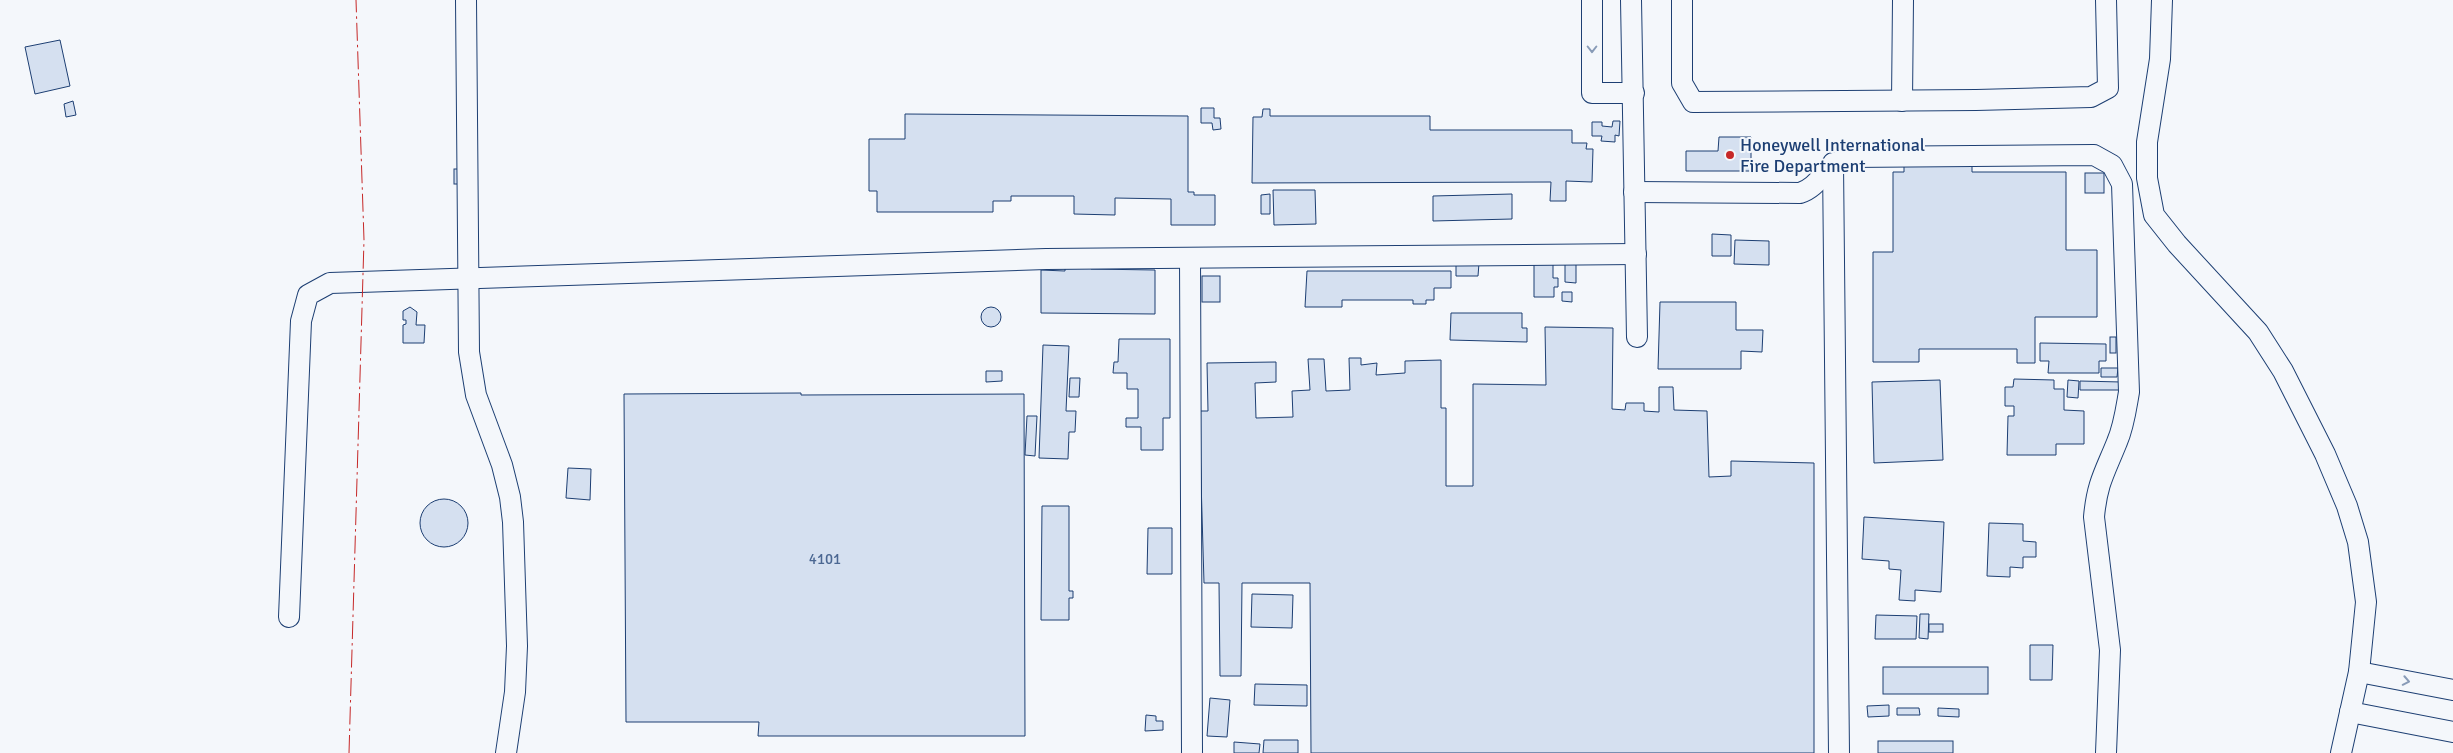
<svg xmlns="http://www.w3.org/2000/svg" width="2453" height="753" font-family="Signika,sans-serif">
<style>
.building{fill:#d5e0f0;stroke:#1d3f73}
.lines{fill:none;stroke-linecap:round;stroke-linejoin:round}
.minor-casing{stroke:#1d3f73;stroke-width:22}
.minor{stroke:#f4f7fb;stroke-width:20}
.power{stroke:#c62828;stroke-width:1;stroke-dasharray:18 4 2.5 4;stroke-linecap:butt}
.oneway{stroke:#889bb7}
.poi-dot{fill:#c62828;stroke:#f4f7fb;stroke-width:2}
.labels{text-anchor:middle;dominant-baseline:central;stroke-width:4;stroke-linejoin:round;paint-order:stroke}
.number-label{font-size:15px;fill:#4b6792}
.poi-label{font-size:18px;fill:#1d3f73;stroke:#f4f7fb;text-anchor:start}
</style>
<rect width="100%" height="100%" fill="#f4f7fb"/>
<g class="building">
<polygon points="60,40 70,86 35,94 25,47"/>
<polygon points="73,101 76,115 66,117 64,104"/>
<polygon points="1201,108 1214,108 1214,118 1220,118 1221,129 1213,130 1212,123 1201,123"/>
<polygon points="1263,109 1270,109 1270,116 1430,116 1430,130 1572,130 1572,143 1587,143 1586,149 1593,149 1592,182 1566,181 1566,201 1550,201 1551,182 1252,183 1253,117 1262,117"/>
<polygon points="905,114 1188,116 1188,192 1194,192 1194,195 1215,195 1215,225 1171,225 1171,199 1115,198 1115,215 1074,214 1074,196 1011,196 1011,201 993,201 993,212 877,212 877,191 869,191 869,139 905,139"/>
<polygon points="1613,121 1620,121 1619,136 1615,135 1615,142 1601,141 1602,136 1592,136 1592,122 1602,122 1602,126 1612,127"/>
<polygon points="1719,137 1751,137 1751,171 1686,171 1686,151 1718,151"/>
<polygon points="1904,163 1972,163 1972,172 2066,172 2066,250 2097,250 2097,317 2035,317 2035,363 2017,363 2017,349 1919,349 1919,362 1873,362 1873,252 1893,252 1893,172 1904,172"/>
<rect x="454" y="169" width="12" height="15"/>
<rect x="2085" y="173" width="19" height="20"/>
<polygon points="1273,190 1315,190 1316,224 1274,225"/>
<polygon points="1270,194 1270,214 1261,214 1261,195"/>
<polygon points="1512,194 1512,219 1433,221 1433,196"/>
<polygon points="1712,234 1731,235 1731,256 1712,256"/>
<polygon points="1735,240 1769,241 1769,265 1734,264"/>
<polygon points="1065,262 1091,263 1091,269 1155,270 1155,314 1041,313 1041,270 1065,271"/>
<polygon points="1456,262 1479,263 1478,276 1456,276"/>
<polygon points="1565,262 1576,262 1576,283 1565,282"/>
<polygon points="1534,263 1553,263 1553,278 1558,278 1558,287 1554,287 1554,297 1534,297"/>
<polygon points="1307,271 1451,271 1451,288 1434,288 1434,300 1426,300 1426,304 1413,304 1413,300 1342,300 1342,307 1305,307"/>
<rect x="1202" y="276" width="18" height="26"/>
<polygon points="1562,292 1572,292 1572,302 1562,301"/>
<polygon points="1660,302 1736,302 1736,330 1763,330 1762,352 1741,351 1741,369 1658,369"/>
<circle cx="991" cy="317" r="10"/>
<polygon points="410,307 417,312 416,325 425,325 424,343 403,343 403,325 406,324 406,320 403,320 403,311"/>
<polygon points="1451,313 1522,313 1522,328 1527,328 1527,342 1450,340"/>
<polygon points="1545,327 1613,328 1612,409 1625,410 1626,403 1644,403 1644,411 1659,412 1659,387 1673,387 1674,410 1707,411 1709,477 1731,476 1731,461 1814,463 1814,753 1311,753 1310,583 1242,583 1241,676 1220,676 1219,583 1204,583 1199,411 1208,411 1207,363 1276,362 1276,382 1255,383 1256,418 1293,417 1292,391 1310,390 1308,359 1324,359 1326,391 1350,390 1349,358 1361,358 1361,365 1377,363 1376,375 1405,373 1405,361 1441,360 1441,408 1446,408 1446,486 1473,486 1473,384 1546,385"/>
<rect x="2110" y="337" width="6" height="16"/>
<polygon points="1119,339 1170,339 1170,418 1163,418 1163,450 1141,450 1141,427 1126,427 1126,418 1138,418 1138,389 1127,389 1127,373 1113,373 1114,362 1118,362"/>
<polygon points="2040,343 2106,344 2106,361 2099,361 2099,373 2048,373 2049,361 2040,361"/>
<polygon points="1043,345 1069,346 1066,411 1076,411 1075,432 1069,432 1068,459 1039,458"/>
<polygon points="2101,368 2118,368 2117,377 2101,377"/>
<polygon points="986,371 1002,371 1002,381 986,382"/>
<polygon points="1070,378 1080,378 1079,397 1069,397"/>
<polygon points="2014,379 2054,380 2054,389 2064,389 2064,410 2084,411 2084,444 2056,444 2056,455 2007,455 2008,416 2014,416 2014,406 2005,406 2005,387 2013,387"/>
<polygon points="1940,380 1943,460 1874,463 1872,382"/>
<polygon points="2068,380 2079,381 2078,398 2067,397"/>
<polygon points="2080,381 2121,382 2121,390 2080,390"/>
<polygon points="801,393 801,395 1024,394 1025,736 758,736 759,722 626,722 624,394"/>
<polygon points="1027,416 1037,416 1035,456 1025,455"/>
<polygon points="568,468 591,469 590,500 566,498"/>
<circle cx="444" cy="523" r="24"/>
<polygon points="1042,506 1069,506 1069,591 1073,591 1073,598 1069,598 1069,620 1041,620"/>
<polygon points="1864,517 1944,522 1941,592 1915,590 1915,601 1899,600 1901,570 1889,569 1889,561 1862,559"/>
<polygon points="1989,523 2023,524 2023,541 2036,542 2036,557 2023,557 2023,568 2010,567 2010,577 1987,576"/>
<polygon points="1148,528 1172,528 1172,574 1147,574"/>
<polygon points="1252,594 1293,595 1292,628 1251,627"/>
<polygon points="1920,614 1929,614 1928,639 1919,638"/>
<polygon points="1876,615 1917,616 1916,639 1875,639"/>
<rect x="1929" y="624" width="14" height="8"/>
<polygon points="2030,645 2053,645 2052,680 2030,680"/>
<rect x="1883" y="667" width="105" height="27"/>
<polygon points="1255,684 1307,685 1307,706 1254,705"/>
<polygon points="1210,698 1230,700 1227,737 1207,736"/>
<polygon points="1889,705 1889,716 1868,717 1867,706"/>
<polygon points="1897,708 1919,708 1920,715 1897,715"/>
<polygon points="1938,708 1959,709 1959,717 1938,716"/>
<polygon points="1146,715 1156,716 1156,721 1163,721 1163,730 1145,731"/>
<polygon points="1264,740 1298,740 1298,753 1263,753"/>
<rect x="1878" y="741" width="75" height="12"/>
<polygon points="1234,742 1260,744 1259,753 1234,753"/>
</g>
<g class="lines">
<defs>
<g id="minor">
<polyline points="466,0 469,352 476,395 502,465 510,497 513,522 517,646 515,692 506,753"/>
<polyline points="1592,0 1592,93 1634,93"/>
<polyline points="1631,0 1637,337"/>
<polyline points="1682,0 1682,83 1693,102 1976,100 2091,97 2108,88 2106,0"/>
<polyline points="2162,0 2160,59 2147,142 2147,178 2154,215 2177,244 2258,332 2283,371 2325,454 2347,506 2358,542 2366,602 2359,672 2341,753"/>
<polyline points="1902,101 1903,0"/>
<polyline points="1833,163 1839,753"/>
<path d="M1634,192L1800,193C1822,186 1826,161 1850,157L2094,155L2112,165L2122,184L2129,392C2126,409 2124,426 2117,442C2105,472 2097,483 2094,517L2110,650L2106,753"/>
<polyline points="1190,258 1192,753"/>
<polyline points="289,617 301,321 308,295 330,283 1046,259 1636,254"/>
<polyline points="2359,672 2453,690"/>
<polyline points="2350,712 2453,732"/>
</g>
</defs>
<use href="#minor" class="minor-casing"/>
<use href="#minor" class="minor"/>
<polyline class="power" points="349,753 364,240 356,0"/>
</g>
<defs><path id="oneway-chevron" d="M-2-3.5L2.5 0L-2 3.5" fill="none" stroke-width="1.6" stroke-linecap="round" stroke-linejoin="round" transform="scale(1.25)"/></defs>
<g class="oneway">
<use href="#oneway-chevron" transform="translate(1592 49) rotate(90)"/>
<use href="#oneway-chevron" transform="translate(2406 681) rotate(11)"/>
</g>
<circle class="poi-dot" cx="1730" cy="155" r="5"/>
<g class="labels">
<g class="number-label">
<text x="825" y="559">4101</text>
</g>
<g class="poi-label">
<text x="1740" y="145">Honeywell International<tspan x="1740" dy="21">Fire Department</tspan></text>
</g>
</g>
</svg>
